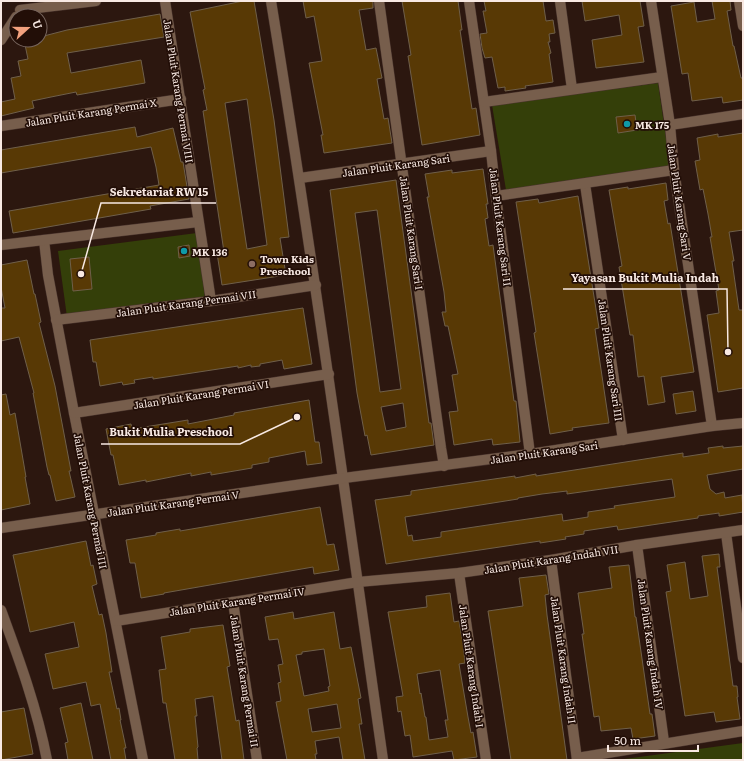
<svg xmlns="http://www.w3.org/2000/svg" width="744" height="761" font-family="Literata,serif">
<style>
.green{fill:#343f09}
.building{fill:#583905;stroke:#6f5f4a;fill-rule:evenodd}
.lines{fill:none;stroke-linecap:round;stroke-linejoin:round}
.minor-casing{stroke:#49342d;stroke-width:11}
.minor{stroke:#775e4c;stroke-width:10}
.culture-dot{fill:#0f9aa8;stroke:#220e07;stroke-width:1.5}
.education-dot{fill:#8d6e63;stroke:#220e07;stroke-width:1.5}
.labels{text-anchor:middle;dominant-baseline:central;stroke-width:3.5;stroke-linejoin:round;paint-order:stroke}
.street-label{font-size:10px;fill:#f8e9e3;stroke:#220e07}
.poi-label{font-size:10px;font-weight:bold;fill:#f8e9e3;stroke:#220e07;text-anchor:start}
.leader{fill:none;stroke:#f8e9e3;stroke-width:1.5}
.callout-dot{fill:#f8e9e3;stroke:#220e07;stroke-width:1.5}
.callout-label{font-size:11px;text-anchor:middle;font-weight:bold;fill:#f8e9e3;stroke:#220e07;stroke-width:3.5;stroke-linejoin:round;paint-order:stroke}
</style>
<rect width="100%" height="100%" fill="#2c170f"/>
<g class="green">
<polygon points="658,83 670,166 506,190 492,105"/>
<polygon points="197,233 205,299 67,317 58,251"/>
<polygon points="743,743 743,760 617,760"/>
</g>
<g class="building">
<path d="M243,1H254L274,120L289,237L280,238L286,275L222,285L217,253L224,252L203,111L207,110L203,90L205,89L190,12ZM247,99L267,245L247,249L225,103Z"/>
<polygon points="303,1 373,1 373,8 359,10 366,50 376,48 382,78 377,79 384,119 388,118 392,143 324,153 321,135 323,135 309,63 322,61 314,16 306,18"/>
<polygon points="402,1 458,1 462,30 460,30 472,109 476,108 480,135 422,145 408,56 411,55"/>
<polygon points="484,1 543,1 546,21 553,20 555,33 549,34 550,42 548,42 551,53 549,54 553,82 525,86 526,88 505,91 505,87 498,88 492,57 485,58 482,48 480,34 487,33 483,11 486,11"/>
<polygon points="582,1 640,1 644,26 638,27 644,62 596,68 592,40 622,35 619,15 585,21"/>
<polygon points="712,1 730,1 731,10 727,11 733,46 734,46 741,78 743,78 743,100 723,103 722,97 692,101 688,73 682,74 671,6 694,2 697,22 715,19"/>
<polygon points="160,14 164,37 67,53 71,73 141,60 145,83 77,95 76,92 51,97 32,101 34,108 1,116 1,102 15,99 11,78 21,76 18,61 28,59 24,40 40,40 40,37 67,30"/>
<polygon points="635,115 637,130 618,133 616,117"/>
<polygon points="135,127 137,137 173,128 181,162 183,162 189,199 150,206 151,209 13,233 9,211 159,185 156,167 151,147 1,173 1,150"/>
<polygon points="743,133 743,230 729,232 734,261 732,261 739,310 743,310 743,388 718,392 707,315 719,313 716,291 719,290 710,237 712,237 708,214 703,189 700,190 695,161 700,160 697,138 718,134 718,137"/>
<polygon points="483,169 488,204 486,204 488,218 485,219 489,246 493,245 514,401 516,401 520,442 493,445 492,439 454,445 449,412 458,411 452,375 458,374 448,326 445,326 442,312 446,312 444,292 427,197 429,197 425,174 452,170 452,173"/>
<path d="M396,180L429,423H431L434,445L371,455L367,435L365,436L357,393L330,190ZM377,210L401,389L380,392L355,213ZM403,403L406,427L386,431L381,407Z"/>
<polygon points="666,183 668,200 664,201 668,224 670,223 694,372 661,377 665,402 648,405 644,376 638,377 633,335 630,335 619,267 622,266 609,190 628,187 628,189"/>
<polygon points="578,196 599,328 595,329 609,423 572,428 573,430 550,434 534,333 536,332 516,202 538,199 539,203"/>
<polygon points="189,245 190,256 179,258 178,247"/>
<polygon points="89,257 92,289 73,291 70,259"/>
<polygon points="27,260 34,294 35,294 41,322 39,323 55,386 71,471 69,471 75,497 56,501 50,475 49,475 47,467 33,393 34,393 19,337 1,341 1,308 5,308 1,287 1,265"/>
<polygon points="303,308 312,364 284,369 282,360 260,364 260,366 251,367 251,365 238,368 238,366 153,379 153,377 134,380 135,383 123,385 122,382 100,386 96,362 93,362 90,340"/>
<polygon points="693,391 696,411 676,414 673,394"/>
<polygon points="6,394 10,415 15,413 26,477 25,477 30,504 1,510 1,395"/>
<polygon points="309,400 315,442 319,442 322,463 307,465 305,451 269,458 269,462 252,465 252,468 211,475 211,472 191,476 191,473 146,482 146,480 119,485 113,455 111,455 106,429 131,424 132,429 188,420 188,424 234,415 234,413"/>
<path d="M723,446V448L743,446V469L707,475L710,489L716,494L724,492L725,498L742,495L743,512L719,516V513L698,516V518L618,530L617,526L584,531V534L565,537L566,539L540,543V541L386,564L375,500L411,495V491L515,476V478L536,474V476L683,453V457L709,453L708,448ZM672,479L675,497L614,506L615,508L588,512V517L563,521L562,514L521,520L441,532V537L413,541L412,535L408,536L405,517L518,499V498L542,494L567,491V494Z"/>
<polygon points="320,507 327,545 334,544 339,570 314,574 313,567 164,593 164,594 141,598 135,563 130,563 126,540 156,535 156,533 180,529 180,531"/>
<polygon points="86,541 91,566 93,565 97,584 92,586 99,615 102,614 106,633 112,672 109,672 117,709 119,708 121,720 120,720 126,748 124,748 126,760 111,760 100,704 91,706 86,682 53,689 45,654 79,647 74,622 30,632 13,555"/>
<polygon points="719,554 720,567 717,567 733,686 737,686 738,697 737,697 740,719 716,722 714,712 685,716 666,592 671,591 667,565 685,562 690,599 708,596 702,556"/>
<polygon points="629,565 635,617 636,617 650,714 652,714 655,736 633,739 631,728 601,731 599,716 594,717 582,634 584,634 578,593 612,588 609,567"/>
<polygon points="546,575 549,594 545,595 547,615 567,760 511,760 488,611 523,606 519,578"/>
<path d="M450,593L454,622L459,621L463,643L465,663L459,664L468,717L471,733L473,732L477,757L454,760L452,751L413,757L410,735L405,736L401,711L398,712L396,697L403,696L388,612L427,607L426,596ZM440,670L448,720H445L448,737L429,740L426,717H425L421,693L420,694L417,674Z"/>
<path d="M293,612L294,619L334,612L340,649L351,647L361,698L358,699L362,724H359L365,760H343L339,737L315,741L317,754H315L316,760H287L276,702L281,701L278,683L281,682L278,665L283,664L278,639L269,640L265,617ZM324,649L330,686L328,687L329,691L304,696L296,655L302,654V652ZM337,704L341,728L312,732L308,709Z"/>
<polygon points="223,625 230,666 227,667 236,721 239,720 244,760 222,760 213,696 195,699 197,716 195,716 198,747 197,748 198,760 175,760 166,703 163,703 159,670 166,669 161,637 190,632 190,629"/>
<polygon points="81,703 93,760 68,760 65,743 68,742 60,708"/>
<polygon points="24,708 33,754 1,760 1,712"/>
</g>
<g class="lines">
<defs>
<g id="minor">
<polyline points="165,1 211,301"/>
<path d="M271,1C312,254 347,507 383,760"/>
<polyline points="379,1 441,448 444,466"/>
<polyline points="469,1 491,151 496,196 530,454"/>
<polyline points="560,1 572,89"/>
<polyline points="651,1 670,125 674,170 712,426"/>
<polyline points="739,1 743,26"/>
<polyline points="20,10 96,1"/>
<polyline points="1,40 16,17"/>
<polyline points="484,102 662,77"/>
<polyline points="670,125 743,114"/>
<polyline points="1,126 181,99"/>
<polyline points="300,178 491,151"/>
<polyline points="585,184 623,440"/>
<polyline points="496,196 674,170"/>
<polyline points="44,240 48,275 74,413 143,760"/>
<polyline points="1,245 198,222"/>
<polyline points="56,320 211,301 316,285"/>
<polyline points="74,413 329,374"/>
<polyline points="1,528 344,478 530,454 712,426 743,423"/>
<polyline points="726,533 743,658"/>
<polyline points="637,545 664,742"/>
<polyline points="551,560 577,760"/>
<polyline points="459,573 486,760"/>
<polyline points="233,602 257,760"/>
<path d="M1,610C19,659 37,708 47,760"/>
<polyline points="116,621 358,582 459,573 551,560 637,545 743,530"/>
<polyline points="577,758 743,731"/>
</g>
</defs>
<use href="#minor" class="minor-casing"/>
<use href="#minor" class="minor"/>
</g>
<g class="culture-dot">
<circle cx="627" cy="124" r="4"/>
<circle cx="184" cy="251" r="4"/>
</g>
<circle class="education-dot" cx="252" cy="264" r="4"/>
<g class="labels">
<g class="street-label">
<text transform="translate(179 91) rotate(81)">Jalan Pluit Karang Permai VIII</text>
<text transform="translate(91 112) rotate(-9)">Jalan Pluit Karang Permai X</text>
<text transform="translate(396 165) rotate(-8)">Jalan Pluit Karang Sari</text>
<text transform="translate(680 202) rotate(82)">Jalan Pluit Karang Sari V</text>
<text transform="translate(501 227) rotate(83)">Jalan Pluit Karang Sari II</text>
<text transform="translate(412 233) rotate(82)">Jalan Pluit Karang Sari I</text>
<text transform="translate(186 303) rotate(-8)">Jalan Pluit Karang Permai VII</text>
<text transform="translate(611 360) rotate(82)">Jalan Pluit Karang Sari III</text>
<text transform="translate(201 394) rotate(-9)">Jalan Pluit Karang Permai VI</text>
<text transform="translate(544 452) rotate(-8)">Jalan Pluit Karang Sari</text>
<text transform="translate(91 501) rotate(79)">Jalan Pluit Karang Permai III</text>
<text transform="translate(173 503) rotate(-8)">Jalan Pluit Karang Permai V</text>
<text transform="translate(551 559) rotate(-9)">Jalan Pluit Karang Indah VII</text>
<text transform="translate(237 601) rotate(-9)">Jalan Pluit Karang Permai IV</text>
<text transform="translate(651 644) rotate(82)">Jalan Pluit Karang Indah IV</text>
<text transform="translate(564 660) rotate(82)">Jalan Pluit Karang Indah II</text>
<text transform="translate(472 666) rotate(82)">Jalan Pluit Karang Indah I</text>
<text transform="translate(245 681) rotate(81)">Jalan Pluit Karang Permai II</text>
</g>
<g class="poi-label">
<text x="635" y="124">MK 175</text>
<text x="192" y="251">MK 136</text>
<text x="260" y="258">Town Kids<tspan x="260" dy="12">Preschool</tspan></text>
</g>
</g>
<path class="leader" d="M81 274L101 203H216M728 352L727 289H563M297 417L240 444H101"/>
<g class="callout-dot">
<circle cx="81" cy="274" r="4"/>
<circle cx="728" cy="352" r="4"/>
<circle cx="297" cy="417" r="4"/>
</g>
<g class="callout-label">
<text x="159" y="196">Sekretariat RW 15</text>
<text x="645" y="282">Yayasan Bukit Mulia Indah</text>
<text x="171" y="436">Bukit Mulia Preschool</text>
</g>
<rect width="744" height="761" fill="none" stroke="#f8e9e3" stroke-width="4"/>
<g transform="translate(28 28) rotate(69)"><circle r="19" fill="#220e07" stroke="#78665f"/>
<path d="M0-3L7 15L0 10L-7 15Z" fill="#f2a17e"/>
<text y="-6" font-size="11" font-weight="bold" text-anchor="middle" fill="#f8e9e3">U</text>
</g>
<path d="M608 745v6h90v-6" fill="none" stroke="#f8e9e3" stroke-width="2"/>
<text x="614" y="745" font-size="12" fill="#f8e9e3" stroke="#220e07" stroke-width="3" paint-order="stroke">50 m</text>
</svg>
